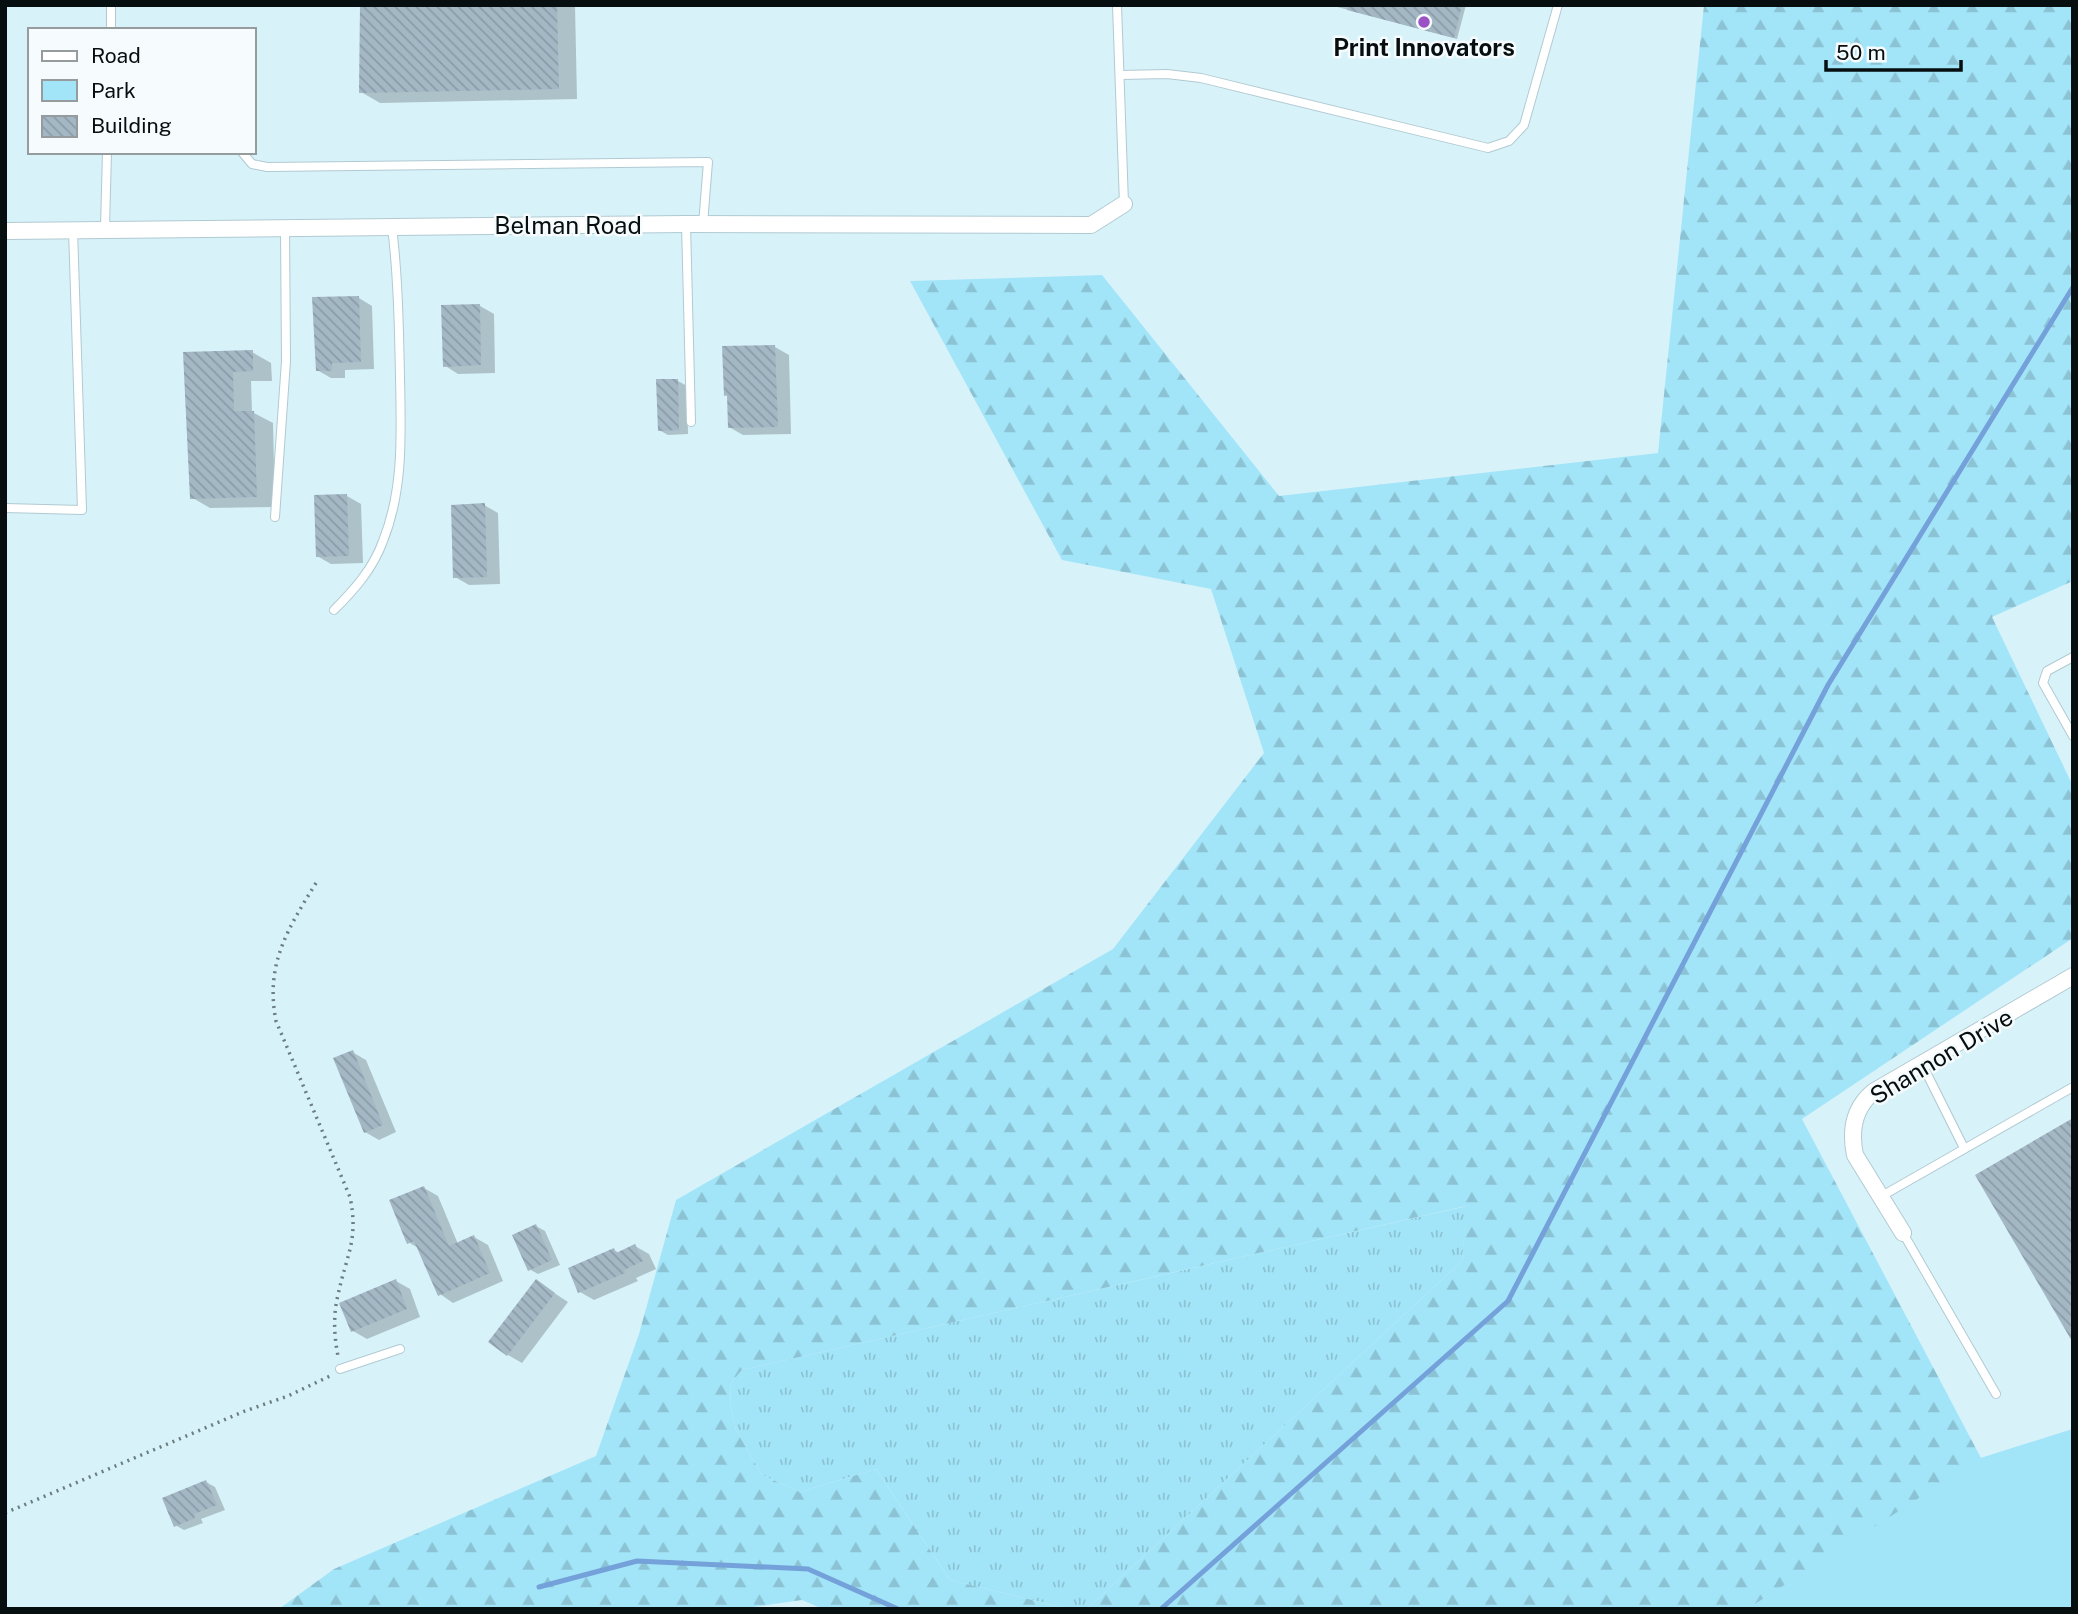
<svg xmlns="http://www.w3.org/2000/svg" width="2078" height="1614" font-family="'Public Sans',sans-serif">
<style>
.grass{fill:url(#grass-tufts)}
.forest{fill:url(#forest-firs)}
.park{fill:#a3e5f8}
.shadow{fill:#0003}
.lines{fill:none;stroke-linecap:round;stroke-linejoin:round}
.stream{stroke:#74a1d9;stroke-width:5}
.building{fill:url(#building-back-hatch)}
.lane-casing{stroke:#b1cad2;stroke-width:10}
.street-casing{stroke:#b1cad2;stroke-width:18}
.path{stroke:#6c7d81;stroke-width:3.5;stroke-dasharray:2 5;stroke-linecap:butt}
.lane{stroke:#fff;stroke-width:8}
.street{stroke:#fff;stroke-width:16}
.poi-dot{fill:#9a52c5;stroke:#f6fbfd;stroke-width:2.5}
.labels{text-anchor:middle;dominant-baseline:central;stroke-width:5;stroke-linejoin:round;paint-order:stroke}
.poi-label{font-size:24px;font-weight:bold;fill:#060e10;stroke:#f6fbfd}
.street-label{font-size:24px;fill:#060e10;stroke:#f6fbfd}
</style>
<defs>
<pattern id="grass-tufts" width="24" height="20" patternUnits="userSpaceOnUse" patternTransform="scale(1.75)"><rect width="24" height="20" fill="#a3e5f8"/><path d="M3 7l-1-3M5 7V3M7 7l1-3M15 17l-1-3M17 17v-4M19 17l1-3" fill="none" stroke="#8bc3d4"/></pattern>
<pattern id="forest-firs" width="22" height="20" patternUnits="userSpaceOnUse" patternTransform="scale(1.75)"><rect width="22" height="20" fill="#a3e5f8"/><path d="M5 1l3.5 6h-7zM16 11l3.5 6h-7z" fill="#8bc3d4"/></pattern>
<pattern id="building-back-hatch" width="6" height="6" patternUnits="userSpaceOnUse" patternTransform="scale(1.75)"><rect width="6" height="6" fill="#a3b7c4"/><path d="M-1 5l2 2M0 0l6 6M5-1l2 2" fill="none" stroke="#8b9ca7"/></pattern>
</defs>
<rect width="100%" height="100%" fill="#d8f2fa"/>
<polygon class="grass" points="1467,1206 1462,1261 1087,1609 1069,1609 950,1580 876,1469 800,1492 762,1475 736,1430 730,1404 731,1383 742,1370"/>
<polygon class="forest" points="1704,5 2073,5 2073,581 1992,617 2073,786 2073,938 1802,1119 1981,1458 2073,1429 2073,1609 1087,1609 1462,1261 1466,1206 742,1370 731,1383 730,1404 736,1430 762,1475 800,1492 876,1469 950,1580 1069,1609 823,1609 802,1600 740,1609 279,1609 334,1569 596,1456 639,1334 676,1200 1113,949 1264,753 1211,589 1062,560 910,281 1102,275 1279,496 1658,453"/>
<polygon class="park" points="2073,1429 2073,1609 1747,1609 1981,1458"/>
<g class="shadow">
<polygon points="362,5 575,5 577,99 380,103 361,92"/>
<polygon points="1330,5 1466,5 1457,39"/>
<polygon points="359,298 372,306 374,369 345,370 345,378 331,378 317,370"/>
<polygon points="480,306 494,314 495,373 458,374 444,365"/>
<polygon points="775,347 789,355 791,434 743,435 729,427 729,397 725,395"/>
<polygon points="252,352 271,363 272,381 251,381 252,412 273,423 275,507 210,508 191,497 185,354"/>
<polygon points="678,381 687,386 688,434 668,435 659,430"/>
<polygon points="347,496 361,504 363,563 331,564 317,556"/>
<polygon points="484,505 498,513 500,584 469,585 455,577"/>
<polygon points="352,1052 366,1060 396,1132 379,1140 365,1132"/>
<polygon points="424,1188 438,1196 458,1244 474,1237 488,1245 503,1281 453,1303 440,1294 420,1249 408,1242"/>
<polygon points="536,1226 545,1231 560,1265 538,1274 529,1269"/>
<polygon points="635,1246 649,1254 656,1269 636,1278 638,1281 594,1300 580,1292 614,1250 619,1253"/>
<polygon points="396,1281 410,1289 420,1317 367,1339 353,1331"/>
<polygon points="536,1281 568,1302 522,1363 508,1355"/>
<polygon points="206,1482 215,1487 225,1510 201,1519 203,1523 184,1530 175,1525"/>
</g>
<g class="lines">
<g class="stream">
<polyline points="539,1587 637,1561 808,1569 898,1609"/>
<polyline points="1161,1609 1508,1301 1828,685 2073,287"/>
</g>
</g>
<g class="building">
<polygon points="360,5 557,5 559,89 359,93"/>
<polygon points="1348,5 1462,5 1454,38 1347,10"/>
<polygon points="359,296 361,362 332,363 332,371 316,371 312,297"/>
<polygon points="480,304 481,365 443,367 441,305"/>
<polygon points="775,345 778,427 728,428 727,395 724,396 722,346"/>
<polygon points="253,350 253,371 233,372 234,411 254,411 257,497 190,499 183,352"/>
<polygon points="656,379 678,379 679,430 658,431"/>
<polygon points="347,494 349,556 316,557 314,495"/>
<polygon points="485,503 487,577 453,578 451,505"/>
<polygon points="353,1050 383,1125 364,1133 333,1058"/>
<polygon points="2073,1118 2073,1343 1975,1175"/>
<polygon points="424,1186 449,1246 474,1235 490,1273 438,1296 414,1241 407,1244 389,1200"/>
<polygon points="536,1224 552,1260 528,1271 512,1235"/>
<polygon points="635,1244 643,1261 624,1270 625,1273 578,1293 568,1268 614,1248 616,1253"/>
<polygon points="396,1279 407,1309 351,1332 339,1303"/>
<polygon points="536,1279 555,1293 507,1356 488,1342"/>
<polygon points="206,1480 217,1505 194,1514 195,1518 174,1527 162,1498"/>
</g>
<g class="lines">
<defs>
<g id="lane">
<polyline points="1117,5 1124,204"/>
<polyline points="111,30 111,5"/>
<polyline points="1120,75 1167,74 1201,78 1488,148 1509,141 1524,125 1558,5"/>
<polyline points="242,152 252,164 267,167 708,162 703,224"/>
<polyline points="686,224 691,422"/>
<polyline points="105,228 107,152"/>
<polyline points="5,508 82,510 73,229"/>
<polyline points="275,517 286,361 285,227"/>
<path d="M334,610C354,590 373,569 383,541C404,489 401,432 400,377C399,327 398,276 392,227"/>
<polyline points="2073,657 2047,671 2043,683 2073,736"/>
<polyline points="1922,1064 1964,1148"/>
<polyline points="1880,1197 2073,1087"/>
<polyline points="1903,1233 1996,1394"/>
<polyline points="340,1369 400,1349"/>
</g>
<g id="street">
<polyline points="5,231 686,224 1091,225 1124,204"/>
<path d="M1903,1233L1855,1155C1850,1131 1853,1109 1873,1092L2073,976"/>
</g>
</defs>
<use href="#lane" class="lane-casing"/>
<use href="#street" class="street-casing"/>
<g class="path">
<path d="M316,883C287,930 265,965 276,1021L350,1197C359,1240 346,1256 338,1295C333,1315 334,1336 338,1356"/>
<polyline points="5,1513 245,1411 288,1396 330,1376"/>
</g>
<use href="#lane" class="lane"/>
<use href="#street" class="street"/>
</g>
<circle class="poi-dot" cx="1424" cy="22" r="7"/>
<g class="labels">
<g class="poi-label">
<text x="1424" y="47">Print Innovators</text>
</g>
<g class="street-label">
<text x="568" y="225">Belman Road</text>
<text transform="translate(1941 1056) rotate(-31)">Shannon Drive</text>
</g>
</g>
<rect width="2078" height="1614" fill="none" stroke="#060e10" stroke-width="14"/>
<rect x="28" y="28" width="228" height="126" fill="#f6fbfd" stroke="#969c9e" stroke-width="2"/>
<rect x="42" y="51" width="35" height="10" fill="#ffffff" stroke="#969c9e" stroke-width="2"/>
<text x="91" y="63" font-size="21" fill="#060e10">Road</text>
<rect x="42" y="80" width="35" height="21" fill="#a3e5f8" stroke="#969c9e" stroke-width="2"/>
<text x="91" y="98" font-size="21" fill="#060e10">Park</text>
<rect x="42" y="116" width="35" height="21" fill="url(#building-back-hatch)" stroke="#969c9e" stroke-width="2"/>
<text x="91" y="133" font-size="21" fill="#060e10">Building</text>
<path d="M1826 60v10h135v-10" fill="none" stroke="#060e10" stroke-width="3.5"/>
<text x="1836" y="60" font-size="21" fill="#060e10" stroke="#f6fbfd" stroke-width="5" paint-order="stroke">50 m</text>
</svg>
